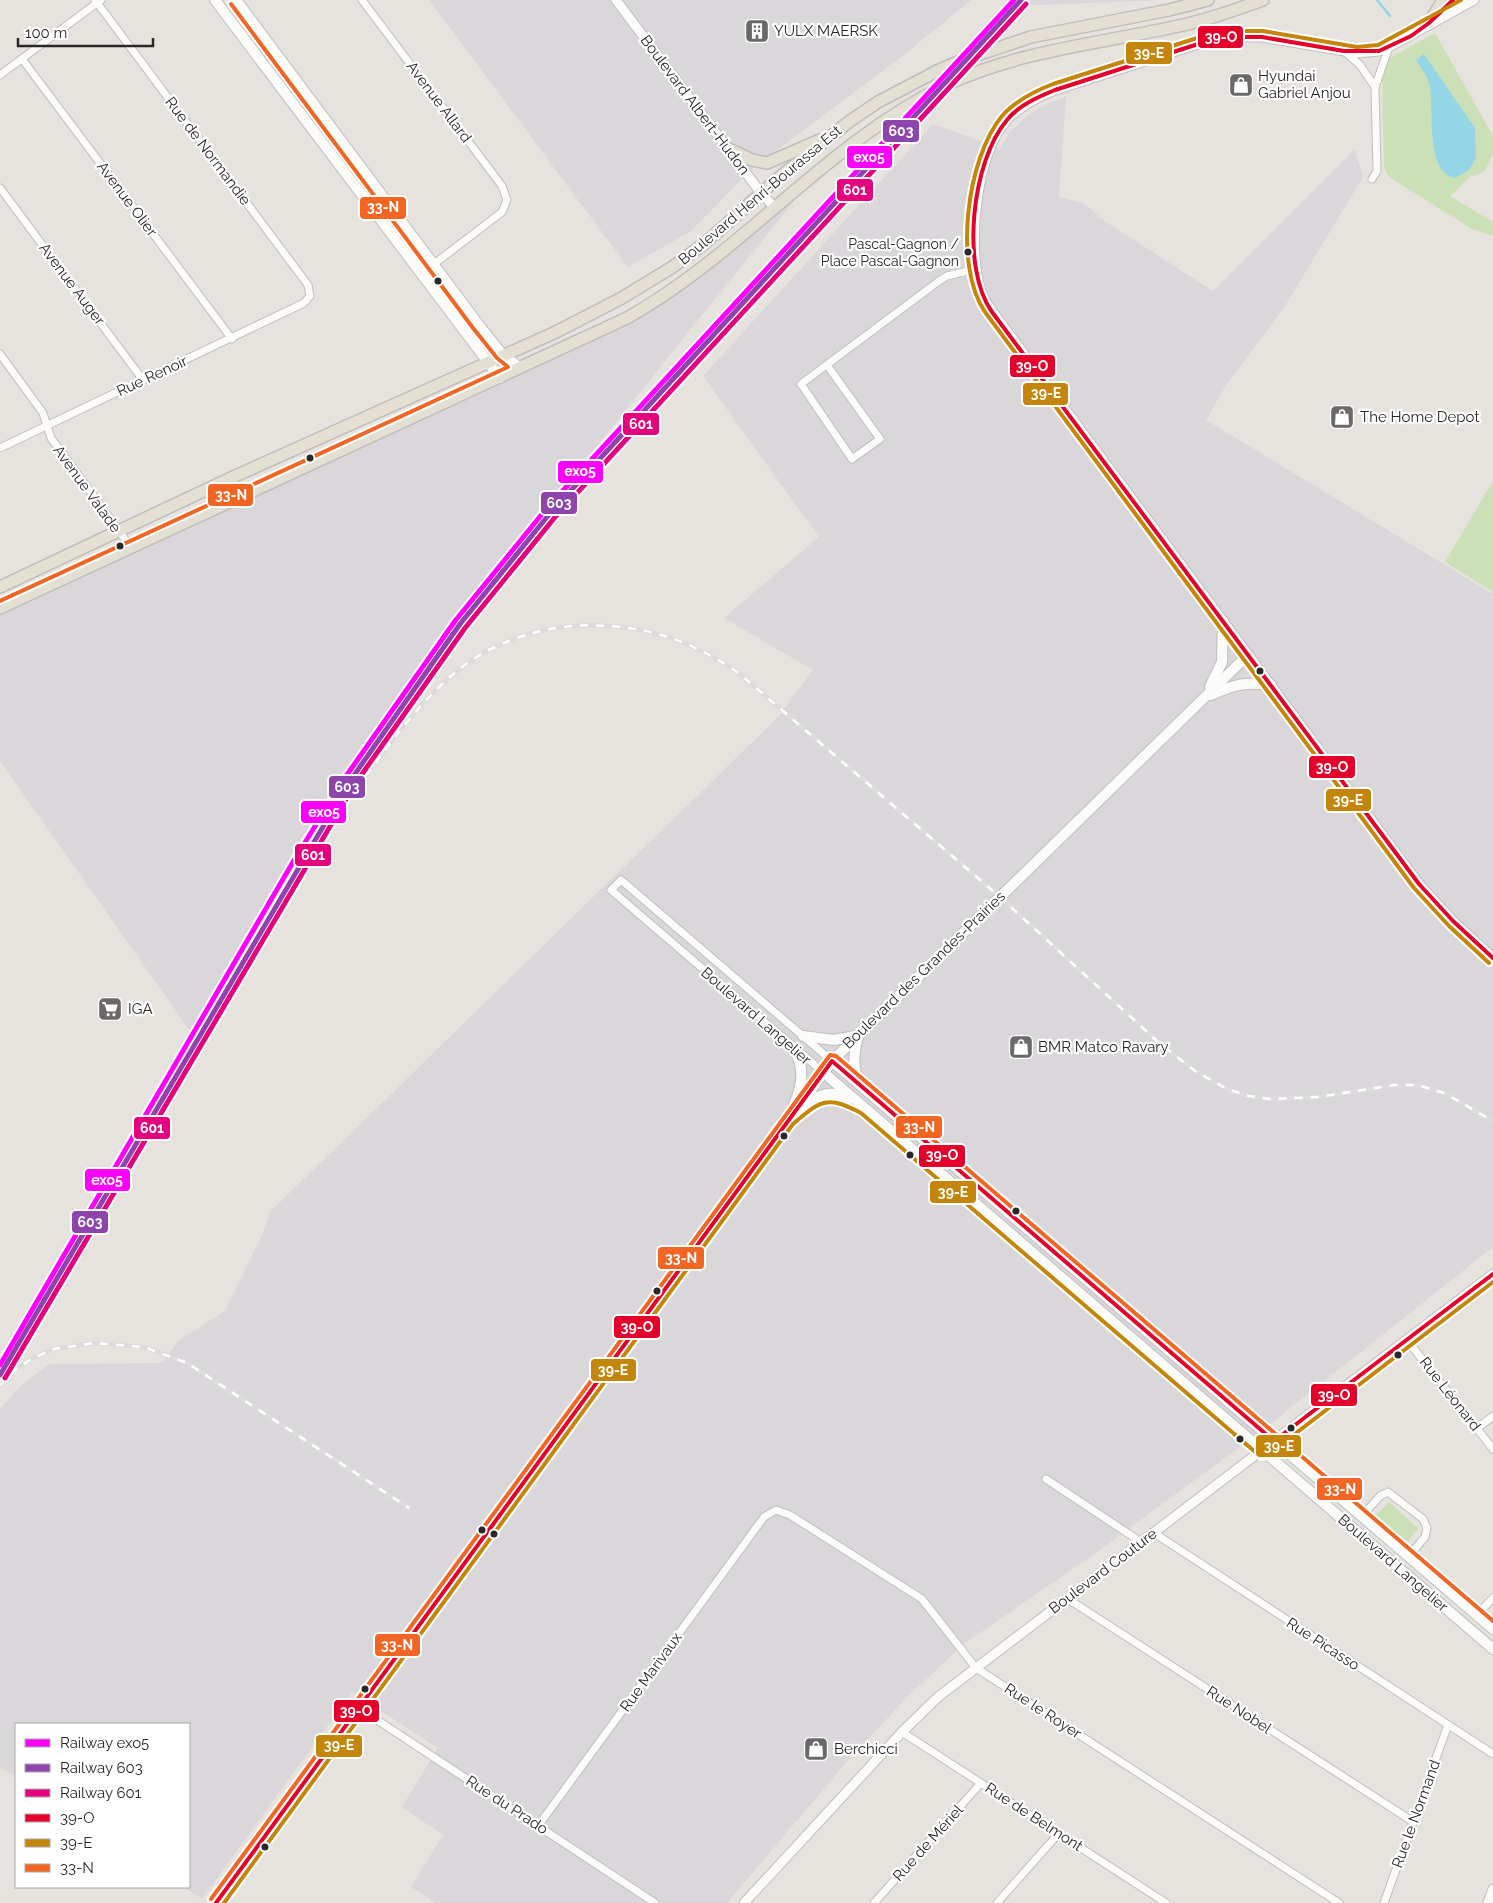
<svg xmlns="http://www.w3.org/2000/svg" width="1493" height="1903" font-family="Raleway,sans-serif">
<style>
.industrial{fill:#d9d7d9}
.green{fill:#cce0b8}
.water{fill:#94d6e5}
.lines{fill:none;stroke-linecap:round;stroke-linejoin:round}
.stream{stroke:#94d6e5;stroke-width:2.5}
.minor-casing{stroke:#c0bebf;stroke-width:9}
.tertiary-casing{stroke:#c0bebf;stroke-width:11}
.secondary-casing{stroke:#c0bebf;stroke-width:12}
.primary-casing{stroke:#bfbdbc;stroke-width:14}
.minor{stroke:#fbfbfa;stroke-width:7}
.tertiary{stroke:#fbfbfa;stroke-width:9}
.secondary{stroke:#fbfbfa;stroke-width:10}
.primary{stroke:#e4dfd3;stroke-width:11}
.rail-casing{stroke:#dddcdd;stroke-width:4.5}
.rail{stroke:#fff;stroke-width:2.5;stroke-dasharray:8;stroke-linecap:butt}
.bus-1-casing{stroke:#fff;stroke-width:8}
.bus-2-casing{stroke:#fff;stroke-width:8}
.bus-3-casing{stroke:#fff;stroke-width:8}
.bus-1{stroke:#e4002b;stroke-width:4}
.bus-2{stroke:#c3860a;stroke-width:4}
.bus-3{stroke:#f26522;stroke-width:4}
.rail-1-casing{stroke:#fff;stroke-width:9}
.rail-2-casing{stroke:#fff;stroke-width:9}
.rail-3-casing{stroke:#fff;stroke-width:9}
.rail-1{stroke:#f0f;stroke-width:5}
.rail-2{stroke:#8e44ad;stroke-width:5}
.rail-3{stroke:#e5007d;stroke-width:5}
.bus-dot{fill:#282828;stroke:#fff;stroke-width:2}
.labels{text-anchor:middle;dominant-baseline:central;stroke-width:4.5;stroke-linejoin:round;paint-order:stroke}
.bus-label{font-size:14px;fill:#282828;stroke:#fff;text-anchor:end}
.poi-label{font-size:15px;fill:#282828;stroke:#fff;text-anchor:start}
.street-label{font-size:15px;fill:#282828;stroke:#fff}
.line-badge{stroke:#fff;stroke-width:2}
.badge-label{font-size:14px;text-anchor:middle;font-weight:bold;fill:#fff}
</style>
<rect width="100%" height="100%" fill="#e6e2de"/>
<g class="industrial">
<polygon points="429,0 971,0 910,50 753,168 691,231 628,267"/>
<polygon points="1019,0 1162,0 1014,6"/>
<polygon points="1066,97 1059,197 1083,203 1106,222 1213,291 1355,149 1363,177 1285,306 1225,387 1206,420 1493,594 1493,1247 1269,1425 1103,1548 964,1644 908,1696 851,1757 727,1903 435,1903 411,1887 443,1835 402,1807 438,1748 352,1692 202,1899 184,1887 189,1887 189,1724 16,1724 16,1777 0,1767 0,1410 16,1390 49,1364 162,1363 179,1340 225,1311 262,1235 270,1212 778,717 813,670 724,618 819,537 703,376 933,124 1000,148 1010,132 1028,115 1048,103"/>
<polygon points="818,171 547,508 301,838 293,862 193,1035 0,761 0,608 611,326 673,290"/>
</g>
<g class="green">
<polygon points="1435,33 1493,136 1493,154 1485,171 1470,177 1450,196 1493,222 1493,236 1472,229 1389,177 1384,168 1382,72 1389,58"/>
<polygon points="1493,481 1493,592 1445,562"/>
<polygon points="1389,1502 1418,1528 1408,1542 1404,1542 1377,1519 1376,1515"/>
</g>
<path class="water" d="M1424,54L1475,128L1476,158L1469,170L1455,178C1425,173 1434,110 1430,88C1429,78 1421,68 1416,60Z"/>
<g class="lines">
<polyline class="stream" points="1377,0 1390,16"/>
<defs>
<g id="minor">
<polyline points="362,0 502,186 507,200 502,212 421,274"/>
<polyline points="1344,51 1360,65 1375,87 1377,171 1372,179"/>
<polyline points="22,59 232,339"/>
<polyline points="0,75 101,0"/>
<polyline points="1375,87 1389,47"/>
<polyline points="0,188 143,380"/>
<polyline points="0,354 43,413 51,438 130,546"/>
<polyline points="827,365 880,439 852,459 801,384 939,281 947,276 976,269"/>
<polyline points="0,448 304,303 310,296 308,285 95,0"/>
<polyline points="823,1072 611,890 621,880 832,1061"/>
<polyline points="1407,1340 1493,1449"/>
<polyline points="1476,1429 1493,1416"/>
<polyline points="1046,1479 1141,1542"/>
<polyline points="1362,1516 1380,1496 1388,1492 1423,1519 1427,1528 1425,1537 1408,1557"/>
<polyline points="1154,1533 1493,1754"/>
<polyline points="1068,1599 1412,1821"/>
<polyline points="1477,1615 1493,1598"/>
<polyline points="359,1708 655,1903"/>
<polyline points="902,1732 1166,1903"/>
<polyline points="538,1826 764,1517 776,1510 790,1515 922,1599 976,1668 1339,1903"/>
<polyline points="874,1903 981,1783"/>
<polyline points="997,1903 1059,1833"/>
<polyline points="1384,1903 1448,1725"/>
</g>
<g id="tertiary">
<polyline points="616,0 761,193 775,208"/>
<path d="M1474,0L1389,47L1379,51L1357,53L1262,37H1220L1055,90C1037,97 1021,105 1007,120C976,154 968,241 979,285C981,296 988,306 995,315L1419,884L1453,921L1493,958"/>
<polyline points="1438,14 1453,0"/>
<polyline points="744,1903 902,1732 938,1697 1493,1274"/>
<polyline points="1488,1903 1493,1889"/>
</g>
<g id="secondary">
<polyline points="215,0 500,378"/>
<polyline points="236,0 478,324 502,354 520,368"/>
<polyline points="1210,687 1222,662 1223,621"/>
<path d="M1211,695C1235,684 1244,682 1271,685"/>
<polyline points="803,1036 834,1040 855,1036"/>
<path d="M858,1036C854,1052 852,1066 859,1082"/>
<path d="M793,1047C805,1068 803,1083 794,1105"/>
<polyline points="832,1061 1493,1629"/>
<polyline points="823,1072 1493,1649"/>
<path d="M800,1109C815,1096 830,1088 849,1099"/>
<polyline points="216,1903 832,1061 1248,655"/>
</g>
<g id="primary">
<polyline points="1429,23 1443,0"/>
<polyline points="729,149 752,160 767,163 820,140"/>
<polyline points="0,587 233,477 556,332 620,299 671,268 704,244 776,180 850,121 878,102 939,70 965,59 1031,37 1169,10 1208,0"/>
<path d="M0,608L627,318C744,252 824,145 946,85C1016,52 1094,44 1169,28C1201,22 1232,11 1263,0"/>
</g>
</defs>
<use href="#minor" class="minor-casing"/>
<use href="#tertiary" class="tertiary-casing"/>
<use href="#secondary" class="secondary-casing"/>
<use href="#primary" class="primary-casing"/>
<use href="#minor" class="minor"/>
<use href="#tertiary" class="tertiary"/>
<use href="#secondary" class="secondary"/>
<use href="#primary" class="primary"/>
<defs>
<g id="rail">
<path d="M299,865C322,835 344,804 367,774C402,728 441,672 495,647C531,630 569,623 609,626C658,629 701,646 741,675L1000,897L1157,1041L1195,1071L1227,1089L1249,1096L1270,1099L1319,1097L1395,1085H1418L1444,1093L1493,1121"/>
<polyline points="0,1385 16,1369 33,1358 54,1349 94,1343 144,1347 187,1363 409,1508"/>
</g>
</defs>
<use href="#rail" class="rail-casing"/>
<use href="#rail" class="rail"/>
<defs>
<g id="bus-1">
<path d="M1453,0L1429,23L1411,36L1379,51H1344L1262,37H1220L1055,90C1038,97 1019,105 1007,120C972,161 960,267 992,312L1419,884L1453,921L1493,958"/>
<polyline points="216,1903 832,1061 1274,1441 1493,1274"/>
</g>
<g id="bus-2">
<path d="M1461,0L1378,45L1357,47L1263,31H1219L1053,84C1035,91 1015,101 1002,116C967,158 953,265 985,312L1414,888L1449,926L1489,963"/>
<path d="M224,1903L793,1124C821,1100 827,1095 861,1113L1261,1457L1266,1456L1493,1282"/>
</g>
<g id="bus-3">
<polyline points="0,601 508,367 497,358 473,328 231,4"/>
<polyline points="211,1899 830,1055 836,1056 1493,1621"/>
</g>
</defs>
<use href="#bus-1" class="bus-1-casing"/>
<use href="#bus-2" class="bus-2-casing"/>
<use href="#bus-3" class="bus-3-casing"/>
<use href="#bus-1" class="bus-1"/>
<use href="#bus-2" class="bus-2"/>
<use href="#bus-3" class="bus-3"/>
<defs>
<polyline id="rail-1" points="0,1365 293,862 344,779 455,621 547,508 1014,0"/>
<polyline id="rail-2" points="0,1375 350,781 460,624 551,512 1021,0"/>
<polyline id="rail-3" points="5,1378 355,784 465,628 556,516 1026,4"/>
</defs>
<use href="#rail-1" class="rail-1-casing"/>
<use href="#rail-2" class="rail-2-casing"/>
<use href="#rail-3" class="rail-3-casing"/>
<use href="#rail-1" class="rail-1"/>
<use href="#rail-2" class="rail-2"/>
<use href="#rail-3" class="rail-3"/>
</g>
<defs>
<symbol id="building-square" viewBox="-11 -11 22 22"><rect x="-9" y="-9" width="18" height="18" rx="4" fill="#6a6968" stroke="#fff"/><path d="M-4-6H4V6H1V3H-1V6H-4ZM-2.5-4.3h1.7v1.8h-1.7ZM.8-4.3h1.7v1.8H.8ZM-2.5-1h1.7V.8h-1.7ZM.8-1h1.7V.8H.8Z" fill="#fff"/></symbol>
<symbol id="shop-square" viewBox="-11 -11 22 22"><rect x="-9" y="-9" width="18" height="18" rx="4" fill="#6a6968" stroke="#fff"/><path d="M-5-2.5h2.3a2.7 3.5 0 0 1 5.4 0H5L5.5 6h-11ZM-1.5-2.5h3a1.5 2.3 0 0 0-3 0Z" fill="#fff"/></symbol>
<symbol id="supermarket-square" viewBox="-11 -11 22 22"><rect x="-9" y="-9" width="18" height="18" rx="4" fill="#6a6968" stroke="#fff"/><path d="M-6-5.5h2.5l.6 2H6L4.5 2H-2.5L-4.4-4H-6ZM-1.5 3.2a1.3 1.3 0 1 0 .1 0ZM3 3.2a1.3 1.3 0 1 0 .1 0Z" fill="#fff"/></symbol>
</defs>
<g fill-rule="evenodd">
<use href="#building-square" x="743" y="17" width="28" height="28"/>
<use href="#shop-square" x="1227" y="71" width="28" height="28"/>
<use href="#shop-square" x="1328" y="403" width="28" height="28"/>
<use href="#supermarket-square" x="96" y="995" width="28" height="28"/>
<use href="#shop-square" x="1007" y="1033" width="28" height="28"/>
<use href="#shop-square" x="802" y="1735" width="28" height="28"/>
</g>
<g class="bus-dot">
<circle cx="968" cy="252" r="4.5"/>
<circle cx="438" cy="281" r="4.5"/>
<circle cx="310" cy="458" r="4.5"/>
<circle cx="120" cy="546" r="4.5"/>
<circle cx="1260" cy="671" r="4.5"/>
<circle cx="784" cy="1136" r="4.5"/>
<circle cx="910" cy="1155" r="4.5"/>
<circle cx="1016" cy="1211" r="4.5"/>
<circle cx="657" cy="1291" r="4.5"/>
<circle cx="1398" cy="1355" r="4.5"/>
<circle cx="1291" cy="1428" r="4.5"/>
<circle cx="1240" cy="1439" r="4.5"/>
<circle cx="482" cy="1530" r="4.5"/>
<circle cx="494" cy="1534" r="4.5"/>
<circle cx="365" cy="1689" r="4.5"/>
<circle cx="265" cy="1847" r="4.5"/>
</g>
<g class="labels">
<g class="bus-label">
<text x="959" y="244">Pascal-Gagnon /<tspan x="959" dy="17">Place Pascal-Gagnon</tspan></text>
</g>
<g class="poi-label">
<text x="774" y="31">YULX MAERSK</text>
<text x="1258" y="76">Hyundai<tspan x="1258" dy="17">Gabriel Anjou</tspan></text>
<text x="1360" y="417">The Home Depot</text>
<text x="128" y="1009">IGA</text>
<text x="1038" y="1047">BMR Matco Ravary</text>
<text x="834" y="1749">Berchicci</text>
</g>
<g class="street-label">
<text transform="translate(439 102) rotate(53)">Avenue Allard</text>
<text transform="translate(695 105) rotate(53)">Boulevard Albert-Hudon</text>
<text transform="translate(208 151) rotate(53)">Rue de Normandie</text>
<text transform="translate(760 195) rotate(-40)">Boulevard Henri-Bourassa Est</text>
<text transform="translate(127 199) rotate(53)">Avenue Olier</text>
<text transform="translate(72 284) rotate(53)">Avenue Auger</text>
<text transform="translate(152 376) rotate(-25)">Rue Renoir</text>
<text transform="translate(87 489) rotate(54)">Avenue Valade</text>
<text transform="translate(924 970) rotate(-44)">Boulevard des Grandes-Prairies</text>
<text transform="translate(756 1016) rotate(41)">Boulevard Langelier</text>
<text transform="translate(1450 1394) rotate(52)">Rue Léonard</text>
<text transform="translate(1393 1563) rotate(41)">Boulevard Langelier</text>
<text transform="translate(1103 1571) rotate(-37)">Boulevard Couture</text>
<text transform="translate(1323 1644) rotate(33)">Rue Picasso</text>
<text transform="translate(651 1672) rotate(-54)">Rue Marivaux</text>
<text transform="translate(1239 1710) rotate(33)">Rue Nobel</text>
<text transform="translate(1043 1711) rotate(33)">Rue le Royer</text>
<text transform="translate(507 1805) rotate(33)">Rue du Prado</text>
<text transform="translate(1416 1814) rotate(-70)">Rue le Normand</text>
<text transform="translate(1034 1817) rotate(33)">Rue de Belmont</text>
<text transform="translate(928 1843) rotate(-48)">Rue de Mériel</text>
</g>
</g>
<g class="line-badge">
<rect x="1197" y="25" width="47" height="24" rx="5" fill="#e4002b"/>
<rect x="1125" y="41" width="48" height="24" rx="5" fill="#c3860a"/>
<rect x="882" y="119" width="38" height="24" rx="5" fill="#8e44ad"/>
<rect x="846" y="145" width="47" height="24" rx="5" fill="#f0f"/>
<rect x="836" y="178" width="38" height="24" rx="5" fill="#e5007d"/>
<rect x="359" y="196" width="48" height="24" rx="5" fill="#f26522"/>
<rect x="1009" y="354" width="47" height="24" rx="5" fill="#e4002b"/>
<rect x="1022" y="382" width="47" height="24" rx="5" fill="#c3860a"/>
<rect x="622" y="412" width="38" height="24" rx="5" fill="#e5007d"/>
<rect x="557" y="460" width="47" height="24" rx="5" fill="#f0f"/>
<rect x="207" y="483" width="47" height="24" rx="5" fill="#f26522"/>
<rect x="540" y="491" width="38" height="24" rx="5" fill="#8e44ad"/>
<rect x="1308" y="755" width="48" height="24" rx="5" fill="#e4002b"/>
<rect x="328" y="775" width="38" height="24" rx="5" fill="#8e44ad"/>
<rect x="1325" y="788" width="47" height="24" rx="5" fill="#c3860a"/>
<rect x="300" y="800" width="47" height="24" rx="5" fill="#f0f"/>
<rect x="294" y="843" width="38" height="24" rx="5" fill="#e5007d"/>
<rect x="895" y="1115" width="48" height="24" rx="5" fill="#f26522"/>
<rect x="133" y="1116" width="38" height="24" rx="5" fill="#e5007d"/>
<rect x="918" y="1144" width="48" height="24" rx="5" fill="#e4002b"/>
<rect x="84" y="1168" width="47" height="24" rx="5" fill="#f0f"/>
<rect x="929" y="1180" width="48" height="24" rx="5" fill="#c3860a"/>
<rect x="71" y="1210" width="38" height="24" rx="5" fill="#8e44ad"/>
<rect x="657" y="1246" width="48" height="24" rx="5" fill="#f26522"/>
<rect x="613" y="1315" width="48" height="24" rx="5" fill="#e4002b"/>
<rect x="590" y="1358" width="47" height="24" rx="5" fill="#c3860a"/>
<rect x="1310" y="1383" width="48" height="24" rx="5" fill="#e4002b"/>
<rect x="1255" y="1434" width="47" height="24" rx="5" fill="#c3860a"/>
<rect x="1316" y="1477" width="47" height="24" rx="5" fill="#f26522"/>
<rect x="374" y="1633" width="47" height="24" rx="5" fill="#f26522"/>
<rect x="333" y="1699" width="47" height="24" rx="5" fill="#e4002b"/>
<rect x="315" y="1734" width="48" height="24" rx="5" fill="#c3860a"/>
</g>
<g class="badge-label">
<text x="1221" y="42">39-O</text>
<text x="1149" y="58">39-E</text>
<text x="901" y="136">603</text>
<text x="869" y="162">exo5</text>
<text x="855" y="195">601</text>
<text x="383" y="212">33-N</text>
<text x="1032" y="371">39-O</text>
<text x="1046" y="398">39-E</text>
<text x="641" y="429">601</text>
<text x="580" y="476">exo5</text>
<text x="231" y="500">33-N</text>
<text x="559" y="508">603</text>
<text x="1332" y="772">39-O</text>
<text x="347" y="792">603</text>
<text x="1348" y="805">39-E</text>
<text x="324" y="817">exo5</text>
<text x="313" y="860">601</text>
<text x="919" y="1132">33-N</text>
<text x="152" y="1133">601</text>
<text x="942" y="1160">39-O</text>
<text x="107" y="1185">exo5</text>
<text x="953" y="1197">39-E</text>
<text x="90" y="1227">603</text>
<text x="681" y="1263">33-N</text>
<text x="637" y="1332">39-O</text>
<text x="613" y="1375">39-E</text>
<text x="1334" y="1400">39-O</text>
<text x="1279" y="1451">39-E</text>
<text x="1340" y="1494">33-N</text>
<text x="397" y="1650">33-N</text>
<text x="356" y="1716">39-O</text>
<text x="339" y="1750">39-E</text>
</g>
<rect x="15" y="1723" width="175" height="165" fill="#ffffff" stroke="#a9a9a9"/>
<rect x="25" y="1739" width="25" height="8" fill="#ff00ff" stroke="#a9a9a9"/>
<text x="60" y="1748" font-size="15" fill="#282828">Railway exo5</text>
<rect x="25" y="1764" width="25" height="8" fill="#8e44ad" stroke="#a9a9a9"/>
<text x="60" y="1773" font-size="15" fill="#282828">Railway 603</text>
<rect x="25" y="1789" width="25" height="8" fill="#e5007d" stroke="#a9a9a9"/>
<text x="60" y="1798" font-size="15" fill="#282828">Railway 601</text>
<rect x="25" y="1814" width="25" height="8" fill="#e4002b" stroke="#a9a9a9"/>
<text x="60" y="1823" font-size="15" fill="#282828">39-O</text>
<rect x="25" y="1839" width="25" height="8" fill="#c3860a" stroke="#a9a9a9"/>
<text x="60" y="1848" font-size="15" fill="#282828">39-E</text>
<rect x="25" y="1864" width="25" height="8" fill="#f26522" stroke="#a9a9a9"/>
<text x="60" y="1873" font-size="15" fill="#282828">33-N</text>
<path d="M18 38v8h135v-8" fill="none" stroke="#282828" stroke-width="2.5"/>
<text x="25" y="38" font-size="15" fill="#282828" stroke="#ffffff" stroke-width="4" paint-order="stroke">100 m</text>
</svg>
